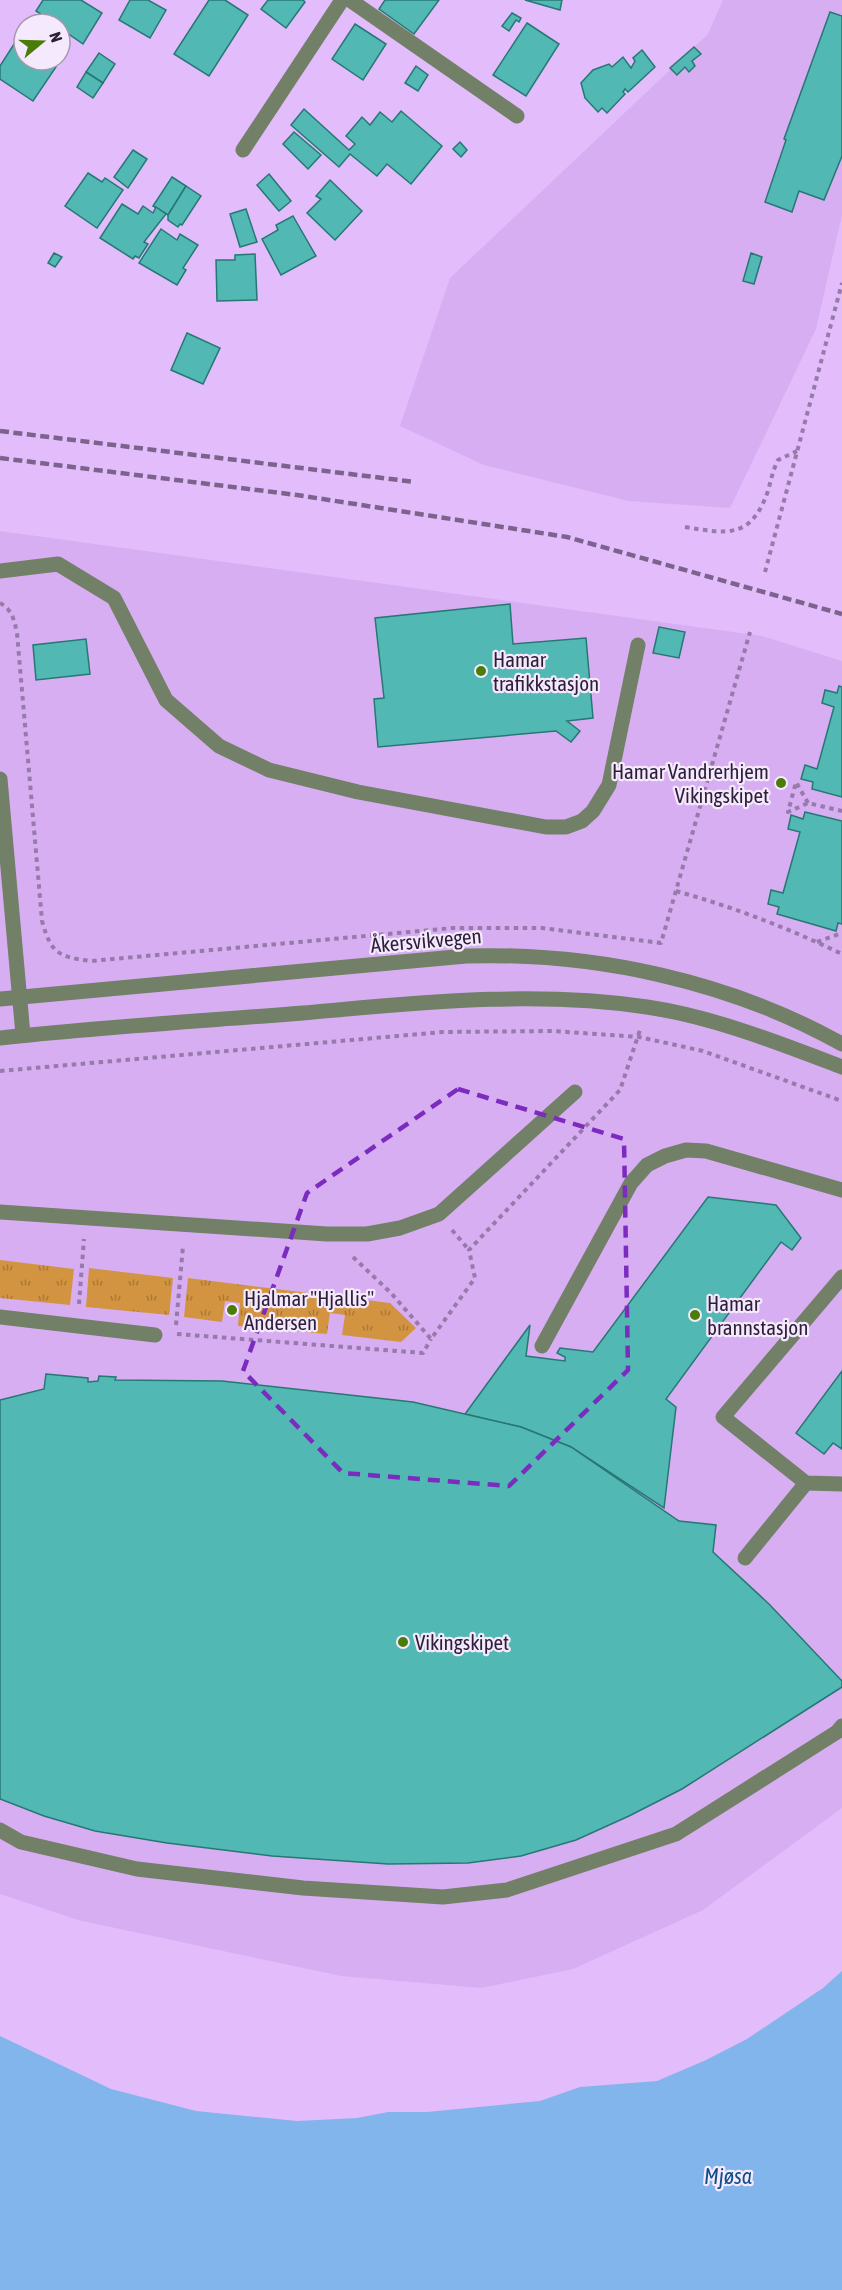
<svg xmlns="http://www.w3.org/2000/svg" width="842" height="2290" font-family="'Asap Condensed',sans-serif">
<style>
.built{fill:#d8aef3}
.grass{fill:url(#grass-tufts)}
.water{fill:#83b5ed}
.building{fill:#52b8b4;stroke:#277774;stroke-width:1.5}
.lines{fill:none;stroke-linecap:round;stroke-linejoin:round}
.path{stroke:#967aa9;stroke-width:4;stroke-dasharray:4.5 4.5;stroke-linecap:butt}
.minor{stroke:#718066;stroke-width:15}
.rail{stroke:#7c638d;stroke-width:4.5;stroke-dasharray:9 4.5;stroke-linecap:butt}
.marked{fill:none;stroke:#7b2cbf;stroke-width:4.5;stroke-dasharray:12 8;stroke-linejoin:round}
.poi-dot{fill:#4c7c08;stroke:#f5e9fd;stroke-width:2}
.labels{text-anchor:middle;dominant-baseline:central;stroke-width:4.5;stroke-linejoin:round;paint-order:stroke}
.poi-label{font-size:21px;fill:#2c1e36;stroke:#f5e9fd;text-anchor:start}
.street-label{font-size:21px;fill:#2c1e36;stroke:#f5e9fd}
.water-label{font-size:22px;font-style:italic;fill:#0f4e89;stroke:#f5e9fd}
</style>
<defs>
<pattern id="grass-tufts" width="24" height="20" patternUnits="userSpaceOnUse" patternTransform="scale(1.5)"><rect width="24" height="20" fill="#d29440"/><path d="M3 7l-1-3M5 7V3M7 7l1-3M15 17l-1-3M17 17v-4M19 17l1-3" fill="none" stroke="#ab7836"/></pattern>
</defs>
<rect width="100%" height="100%" fill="#e2bcfb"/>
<g class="built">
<polygon points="723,0 842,0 842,215 816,329 730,508 629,501 484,465 400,426 450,278 708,34"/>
<polygon points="0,531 762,636 842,661 842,1808 703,1910 573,1969 481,1988 341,1976 78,1920 0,1894"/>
</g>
<g class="grass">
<polygon points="0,1260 74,1269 70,1305 0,1298"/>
<polygon points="89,1268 173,1278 169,1315 86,1307"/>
<polygon points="188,1278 390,1303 416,1328 401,1342 342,1335 345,1315 330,1313 327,1334 238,1326 240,1303 225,1301 222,1322 184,1317"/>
</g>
<polygon class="water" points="842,1971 842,2290 0,2290 0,2036 111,2089 196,2111 297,2121 357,2118 388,2112 427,2112 540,2101 580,2087 657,2081 706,2060 747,2039 823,1988"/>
<g class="building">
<polygon points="43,0 81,0 102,13 83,44 60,28 60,24 43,24 47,18 36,11"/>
<polygon points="130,0 148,0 166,10 150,38 119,20"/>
<polygon points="209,0 225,0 248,15 209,76 174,54"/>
<polygon points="268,0 303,0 305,2 286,28 261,9"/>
<polygon points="385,0 439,0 414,34 379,9"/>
<polygon points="525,0 562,0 560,10"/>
<polygon points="830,12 842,16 842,156 824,200 799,191 792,212 765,202 786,140 784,139"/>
<polygon points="512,13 521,18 519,22 516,20 509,31 502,26"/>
<polygon points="527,23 559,44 526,96 493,75"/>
<polygon points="355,24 386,44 363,80 332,59"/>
<polygon points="16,41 24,46 24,60 46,60 56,67 33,101 0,79 0,66"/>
<polygon points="694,47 701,54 692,61 695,66 689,72 685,67 677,75 670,68"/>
<polygon points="642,50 655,67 628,92 625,89 623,92 625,94 607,113 602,108 598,112 585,98 581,83 593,70 609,64 612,67 623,57 631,68 635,61 633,58"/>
<polygon points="99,53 115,64 103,83 86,72"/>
<polygon points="416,66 428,75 418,91 405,83"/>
<polygon points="86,72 103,83 93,98 77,87"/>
<polygon points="304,109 349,150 355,144 346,136 362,117 370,125 380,112 392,122 401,111 442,146 411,184 387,164 377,176 350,154 339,167 291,125"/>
<polygon points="294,132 321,155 308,169 283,144"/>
<polygon points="460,142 467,150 461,157 453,149"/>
<polygon points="133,150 147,159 128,188 114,177"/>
<polygon points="88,173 102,182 105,178 123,190 97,228 65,206"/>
<polygon points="269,174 291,201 279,211 257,185"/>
<polygon points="172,177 186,186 168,215 153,206"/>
<polygon points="330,180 362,211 335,240 307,213 321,199 316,196"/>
<polygon points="186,186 201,196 182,225 180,224 178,227 168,220 168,215"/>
<polygon points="122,204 138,214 143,206 153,213 156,207 166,214 144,242 148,244 139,258 135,256 133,259 100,238"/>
<polygon points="246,209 257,242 240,247 230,214"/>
<polygon points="293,216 316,256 281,275 262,239 278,230 276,225"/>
<polygon points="161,229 177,240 180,234 198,245 183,268 186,270 177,285 139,263"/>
<polygon points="54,253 62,257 55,267 48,263"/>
<polygon points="751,253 762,257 754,284 743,281"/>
<polygon points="255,254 257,300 217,301 216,260 235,260 235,255"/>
<polygon points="187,333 220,348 203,384 171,370"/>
<polygon points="510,604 513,644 586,638 593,718 567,721 580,731 571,742 556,731 378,747 374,699 384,698 375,618"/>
<polygon points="659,627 685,632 679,658 653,653"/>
<polygon points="86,639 90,674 36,680 33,645"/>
<polygon points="839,686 842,687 842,797 812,789 813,782 801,779 805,765 817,769 834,707 822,703 825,690 837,693"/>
<polygon points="805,812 842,821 842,924 838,923 836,931 777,914 779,907 768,904 771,890 783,893 800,832 788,829 791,815 803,819"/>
<polygon points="708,1197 776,1205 801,1238 792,1250 781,1242 666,1399 676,1407 664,1508 571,1447 521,1427 465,1414 530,1325 526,1356 565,1361 565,1357 557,1353 560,1348 593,1352"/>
<polygon points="842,1371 842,1449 833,1443 824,1454 796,1433"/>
<polygon points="46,1374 88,1378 88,1382 98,1381 99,1376 116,1377 115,1380 222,1381 413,1402 521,1427 571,1447 679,1521 716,1525 713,1552 769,1604 842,1681 842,1687 682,1789 629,1816 576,1840 521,1856 468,1863 388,1864 272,1856 167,1843 95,1831 44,1816 0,1799 0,1400 44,1389"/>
</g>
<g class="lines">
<g class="path">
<path d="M685,527C728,534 751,539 768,491C771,480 773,470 778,460L797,451"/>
<polyline points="765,572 842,283"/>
<path d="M0,603C12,610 14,619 17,633L42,921C51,953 58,957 91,961L453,928H542L661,943L750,632"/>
<polyline points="808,803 796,782 788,812 808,803 842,811"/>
<path d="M676,891C733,907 788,928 842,954"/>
<polyline points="817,942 842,933"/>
<polyline points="0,1071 443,1032 553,1031 639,1037 703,1051 842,1101"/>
<polyline points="452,1230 469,1250"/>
<polyline points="353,1257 391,1293 431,1339 475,1278 469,1250 620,1090 641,1027"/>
<polyline points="79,1304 84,1239"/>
<polyline points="176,1325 183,1246"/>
<polyline points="177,1334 423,1353 431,1339"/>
</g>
<g class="minor">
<polyline points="350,0 517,116"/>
<polyline points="243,150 342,0"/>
<polyline points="0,571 58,564 114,598 166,700 219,746 269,770 358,792 546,827 566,827 582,821 593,811 609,785 638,645"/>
<polyline points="0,779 23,1035"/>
<path d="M0,999L466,956C595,952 729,981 842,1044"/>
<path d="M0,1038C101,1027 202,1021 303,1013C417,1003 533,990 647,1007C714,1017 779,1043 842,1067"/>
<polyline points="0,1212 327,1234 367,1234 400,1228 439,1214 575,1092"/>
<polyline points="842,1277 723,1417 806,1483 842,1484"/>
<polyline points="0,1317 155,1335"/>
<polyline points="542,1346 631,1183 647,1165 665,1156 686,1150 706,1151 842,1190"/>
<polyline points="745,1558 806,1483"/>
<polyline points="0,1830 21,1842 137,1869 303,1888 443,1897 507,1890 676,1834 837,1732 842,1726"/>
</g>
<g class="rail">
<polyline points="0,431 415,482"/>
<polyline points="0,458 297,495 567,537 842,614"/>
</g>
</g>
<path class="marked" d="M458,1089L624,1139L628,1370L509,1486L343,1473L243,1371L307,1193Z"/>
<g class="poi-dot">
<circle cx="481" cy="671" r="6"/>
<circle cx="781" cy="783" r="6"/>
<circle cx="232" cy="1310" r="6"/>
<circle cx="695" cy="1315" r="6"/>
<circle cx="403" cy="1642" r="6"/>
</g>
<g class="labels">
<g class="poi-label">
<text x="493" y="659">Hamar<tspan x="493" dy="24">trafikkstasjon</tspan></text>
<text x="769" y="771" text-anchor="end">Hamar Vandrerhjem<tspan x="769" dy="24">Vikingskipet</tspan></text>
<text x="244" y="1298">Hjalmar "Hjallis"<tspan x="244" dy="24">Andersen</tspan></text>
<text x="707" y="1303">Hamar<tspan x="707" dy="24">brannstasjon</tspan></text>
<text x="415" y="1642">Vikingskipet</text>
</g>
<g class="street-label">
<text transform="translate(426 940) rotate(-5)">Åkersvikvegen</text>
</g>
<g class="water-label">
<text x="728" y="2176">Mjøsa</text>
</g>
</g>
<g transform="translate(42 42) rotate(71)"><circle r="28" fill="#f5e9fd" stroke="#a598ad" stroke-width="1.5"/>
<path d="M0-4.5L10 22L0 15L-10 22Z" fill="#4c7c08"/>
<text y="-9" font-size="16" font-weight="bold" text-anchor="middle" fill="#2c1e36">N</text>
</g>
</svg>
